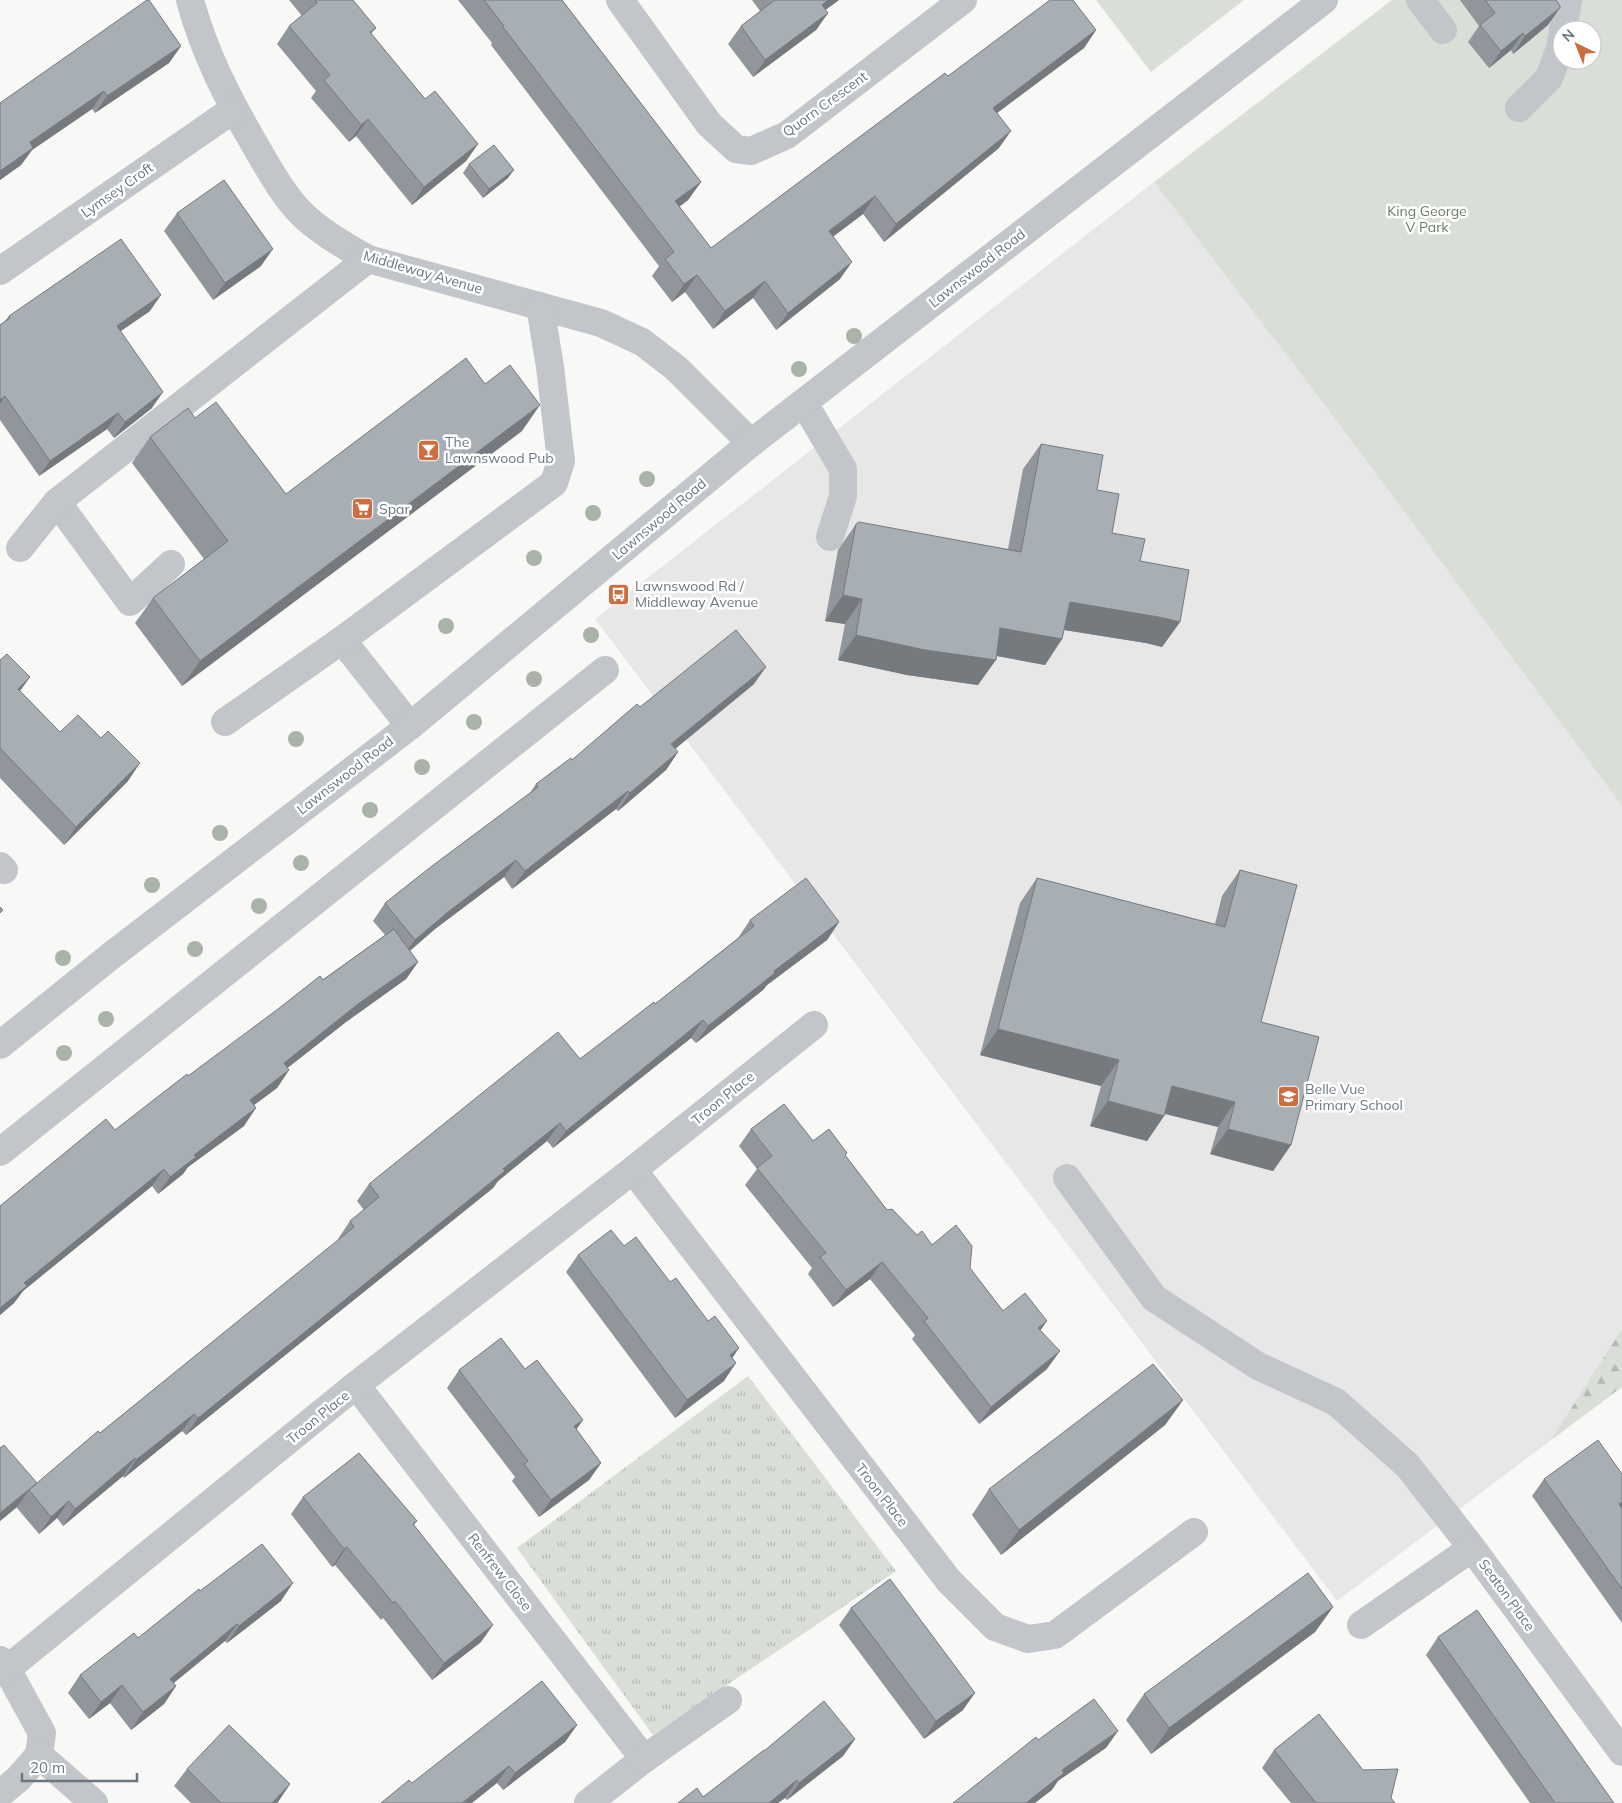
<svg xmlns="http://www.w3.org/2000/svg" width="1622" height="1803" font-family="Mulish,sans-serif">
<style>
.built{fill:#e6e7e6}
.grass{fill:url(#grass-tufts)}
.forest{fill:url(#forest-firs)}
.park{fill:#d9ded7;fill-rule:evenodd}
.lines{fill:none;stroke-linecap:round;stroke-linejoin:round}
.minor{stroke:#c2c5c9;stroke-width:28}
.tree{fill:#aab3a8}
.wall{fill:#90969b}
.shaded-wall{fill:#757a7e}
.building{fill:#a7aeb4;stroke:#757a7e}
.labels{text-anchor:middle;dominant-baseline:central;stroke-width:5;stroke-linejoin:round;paint-order:stroke}
.street-label{font-size:14px;fill:#6b7683;stroke:#fff}
.park-label{font-size:14px;fill:#6b7b69;stroke:#fff}
.poi-label{font-size:14px;fill:#6b7683;stroke:#fff;text-anchor:start}
</style>
<defs>
<pattern id="grass-tufts" width="24" height="20" patternUnits="userSpaceOnUse" patternTransform="scale(1.25)"><rect width="24" height="20" fill="#d9ded7"/><path d="M3 7l-1-3M5 7V3M7 7l1-3M15 17l-1-3M17 17v-4M19 17l1-3" fill="none" stroke="#b4b9b4"/></pattern>
<pattern id="forest-firs" width="22" height="20" patternUnits="userSpaceOnUse" patternTransform="scale(1.25)"><rect width="22" height="20" fill="#d9ded7"/><path d="M5 1l3.5 6h-7zM16 11l3.5 6h-7z" fill="#b4b9b4"/></pattern>
</defs>
<rect width="100%" height="100%" fill="#f8f8f6"/>
<polygon class="built" points="1154,182 1336,420 1622,806 1622,1387 1337,1601 595,619"/>
<polygon class="grass" points="748,1376 896,1571 653,1735 517,1548"/>
<polygon class="forest" points="1622,1329 1622,1387 1551,1440"/>
<g class="park">
<polygon points="1096,0 1244,0 1151,72"/>
<path d="M1392,0H1622V806L1336,420L1154,182ZM1562,30H1592V60H1562Z"/>
</g>
<g class="lines">
<g class="minor">
<path d="M190,0C204,52 228,99 255,145C269,169 283,195 302,214C320,232 346,247 368,259L601,323L642,342L676,368L751,443"/>
<polyline points="620,0 709,124 736,149 751,151 787,135 963,0"/>
<polyline points="1420,0 1443,30"/>
<polyline points="1563,30 1568,0"/>
<polyline points="1519,108 1549,78 1560,48 1562,37"/>
<polyline points="0,271 234,109"/>
<polyline points="804,403 843,469 843,496 830,537"/>
<polyline points="57,502 130,602 171,564"/>
<polyline points="20,548 57,502 368,259"/>
<polyline points="342,640 410,726"/>
<polyline points="225,722 342,640 554,483 561,461 550,367 540,306"/>
<polyline points="0,866 4,870"/>
<polyline points="0,1045 112,955 410,726 751,443 1324,0"/>
<polyline points="0,1152 605,670"/>
<polyline points="633,1170 949,1581 995,1627 1028,1639 1055,1635 1194,1532"/>
<polyline points="1067,1178 1154,1298 1258,1366 1336,1402 1408,1466 1472,1548"/>
<polyline points="356,1385 644,1759 588,1803"/>
<polyline points="1361,1625 1472,1548 1622,1752"/>
<polyline points="0,1660 7,1669 42,1733 39,1755"/>
<polyline points="7,1669 356,1385 633,1170 814,1025"/>
<polyline points="644,1759 728,1700"/>
<polyline points="0,1794 18,1779 39,1755 94,1803"/>
</g>
</g>
<g class="tree">
<circle cx="854" cy="336" r="8"/>
<circle cx="799" cy="369" r="8"/>
<circle cx="647" cy="479" r="8"/>
<circle cx="593" cy="513" r="8"/>
<circle cx="534" cy="558" r="8"/>
<circle cx="446" cy="626" r="8"/>
<circle cx="591" cy="635" r="8"/>
<circle cx="534" cy="679" r="8"/>
<circle cx="474" cy="722" r="8"/>
<circle cx="296" cy="739" r="8"/>
<circle cx="422" cy="767" r="8"/>
<circle cx="370" cy="810" r="8"/>
<circle cx="220" cy="833" r="8"/>
<circle cx="301" cy="863" r="8"/>
<circle cx="152" cy="885" r="8"/>
<circle cx="259" cy="906" r="8"/>
<circle cx="195" cy="949" r="8"/>
<circle cx="63" cy="958" r="8"/>
<circle cx="106" cy="1019" r="8"/>
<circle cx="64" cy="1053" r="8"/>
</g>
<g class="wall">
<polygon points="289,0 353,0 376,28 371,34 425,99 478,144 466,161 412,205 356,136 349,142 311,98 316,91 277,44 289,26 302,16"/>
<polygon points="458,0 562,0 701,182 688,200 679,207 711,248 948,76 1096,30 1084,48 997,113 999,148 884,242 863,214 833,236 840,279 776,330 753,298 713,329 685,292 672,302 652,276 659,266 491,45 492,43"/>
<polygon points="752,0 839,0 825,10 828,13 816,30 753,77 728,44 741,26 760,11"/>
<polygon points="1460,0 1556,0 1548,25 1513,54 1511,50 1489,68 1468,42 1479,26"/>
<polygon points="181,46 169,63 95,113 92,109 32,150 21,165 0,180 0,103"/>
<polygon points="469,164 508,178 483,198 463,173"/>
<polygon points="177,213 261,266 213,300 164,231"/>
<polygon points="150,311 121,331 152,408 114,438 107,429 39,476 0,420 0,325 4,322 9,316"/>
<polygon points="485,384 522,431 182,686 135,623 153,598 204,559 132,463 150,437 195,418 286,494"/>
<polygon points="1041,444 1097,490 1112,533 1140,561 1180,622 1162,647 1146,643 1064,630 1062,639 1045,665 996,656 978,685 907,675 838,660 845,624 825,621 838,550 856,524 1008,549 1023,469"/>
<polygon points="0,660 20,691 60,732 128,781 64,845 0,778"/>
<polygon points="754,684 675,749 678,752 666,770 618,811 616,809 512,889 504,877 435,929 410,951 418,962 406,979 346,1022 287,1068 289,1070 277,1088 254,1105 244,1126 188,1167 183,1174 158,1194 152,1186 23,1291 14,1303 0,1315 0,1206 115,1130 188,1076 385,935 373,921 385,903 530,793 536,784 572,760 640,707"/>
<polygon points="1240,870 1261,1022 1291,1145 1273,1171 1210,1154 1218,1127 1165,1114 1164,1116 1147,1141 1090,1126 1101,1086 980,1055 1020,903 1037,878 1215,924 1222,896"/>
<polygon points="750,920 839,922 827,940 767,985 763,990 696,1043 691,1038 553,1148 547,1141 498,1181 493,1188 186,1435 182,1431 124,1478 123,1476 63,1526 57,1518 39,1534 17,1508 17,1507 0,1521 0,1448 37,1483 100,1433 339,1240 338,1239 350,1221 364,1210 357,1201 369,1184 580,1059 655,1004 738,938"/>
<polygon points="751,1129 813,1141 847,1153 845,1156 887,1210 917,1235 970,1268 1003,1311 1040,1331 1047,1369 979,1424 912,1339 915,1335 870,1279 833,1307 808,1274 812,1268 745,1185 757,1169 739,1146"/>
<polygon points="624,1246 670,1282 732,1358 724,1381 675,1418 566,1272 578,1255"/>
<polygon points="525,1369 576,1429 601,1463 589,1480 539,1517 512,1481 515,1477 447,1388 459,1370"/>
<polygon points="1183,1400 1165,1425 1001,1555 972,1515 989,1489"/>
<polygon points="1622,1474 1622,1623 1532,1496 1544,1479"/>
<polygon points="303,1497 417,1521 414,1525 481,1642 432,1680 383,1618 381,1620 335,1565 332,1567 291,1514"/>
<polygon points="200,1591 281,1601 227,1643 225,1641 173,1683 176,1686 164,1704 131,1730 110,1703 89,1719 68,1693 80,1675 138,1638"/>
<polygon points="1333,1607 1315,1632 1151,1754 1126,1720 1144,1694"/>
<polygon points="851,1608 963,1710 924,1739 839,1625"/>
<polygon points="1438,1637 1614,1803 1530,1803 1426,1655"/>
<polygon points="577,1725 565,1742 503,1790 497,1783 412,1783"/>
<polygon points="855,1739 843,1756 787,1800 785,1798 778,1803 678,1803 703,1797 764,1751"/>
<polygon points="1274,1750 1363,1770 1395,1803 1291,1803 1262,1768"/>
<polygon points="187,1769 290,1784 277,1803 191,1803 174,1786"/>
</g>
<g class="shaded-wall">
<polygon points="828,0 839,0 809,22 822,5"/>
<polygon points="1560,8 1548,25 1513,54 1525,36"/>
<polygon points="828,13 816,30 753,77 765,60"/>
<polygon points="1096,30 1084,48 981,125 993,108"/>
<polygon points="1523,33 1511,50 1489,68 1501,51"/>
<polygon points="181,46 169,63 95,113 107,96"/>
<polygon points="104,91 92,109 32,150 21,165 0,180 0,171 30,142"/>
<polygon points="368,119 356,136 349,142 361,125"/>
<polygon points="1011,131 999,148 884,242 896,224"/>
<polygon points="478,144 466,161 412,205 424,187"/>
<polygon points="514,170 508,178 483,198 489,189"/>
<polygon points="701,182 688,200 663,219 675,201"/>
<polygon points="875,196 863,214 817,249 829,231"/>
<polygon points="273,249 261,266 213,300 225,283"/>
<polygon points="852,262 840,279 776,330 788,313"/>
<polygon points="697,275 685,292 672,302 684,284"/>
<polygon points="765,281 753,298 713,329 725,311"/>
<polygon points="161,295 150,311 106,341 117,326"/>
<polygon points="163,392 152,408 114,438 125,422"/>
<polygon points="5,396 0,404 0,400"/>
<polygon points="540,405 522,431 182,686 200,661"/>
<polygon points="118,413 107,429 39,476 50,461"/>
<polygon points="843,595 862,599 845,624 825,621"/>
<polygon points="1070,602 1164,618 1180,622 1162,647 1146,643 1052,628"/>
<polygon points="1000,628 1062,639 1045,665 982,653"/>
<polygon points="856,635 996,660 978,685 907,675 838,660"/>
<polygon points="766,667 754,684 659,762 671,744"/>
<polygon points="30,677 18,694 18,689"/>
<polygon points="678,752 666,770 618,811 630,793"/>
<polygon points="140,763 128,781 64,845 76,827"/>
<polygon points="628,791 616,809 512,889 525,871"/>
<polygon points="516,860 504,877 435,929 402,957 415,940 448,912"/>
<polygon points="839,922 827,940 767,985 763,990 696,1043 708,1026 774,971"/>
<polygon points="418,962 406,979 346,1022 271,1081 284,1063 358,1004"/>
<polygon points="703,1020 691,1038 553,1148 566,1131"/>
<polygon points="998,1029 1119,1060 1101,1086 980,1055"/>
<polygon points="289,1070 277,1088 238,1117 250,1100"/>
<polygon points="1172,1086 1235,1102 1218,1127 1154,1111"/>
<polygon points="1108,1101 1164,1116 1147,1141 1090,1126"/>
<polygon points="256,1108 244,1126 188,1167 183,1174 158,1194 170,1177 194,1155"/>
<polygon points="560,1123 547,1141 498,1181 493,1188 186,1435 198,1418"/>
<polygon points="1228,1129 1291,1145 1273,1171 1210,1154"/>
<polygon points="164,1169 152,1186 23,1291 14,1303 0,1315 0,1308 24,1283"/>
<polygon points="882,1262 870,1279 833,1307 846,1290"/>
<polygon points="1047,1321 1035,1338 1038,1328"/>
<polygon points="739,1348 727,1366 730,1355"/>
<polygon points="1060,1351 1047,1369 979,1424 991,1407"/>
<polygon points="736,1363 724,1381 675,1418 687,1400"/>
<polygon points="1183,1400 1165,1425 1001,1555 1019,1530"/>
<polygon points="194,1414 182,1431 124,1478 136,1460"/>
<polygon points="583,1420 571,1437 574,1426"/>
<polygon points="135,1458 123,1476 63,1526 75,1509"/>
<polygon points="601,1463 589,1480 539,1517 551,1500"/>
<polygon points="29,1490 17,1507 0,1521 0,1513"/>
<polygon points="69,1501 57,1518 39,1534 51,1517"/>
<polygon points="1622,1502 1622,1511 1619,1504"/>
<polygon points="347,1547 335,1565 332,1567 344,1549"/>
<polygon points="293,1583 281,1601 227,1643 239,1626"/>
<polygon points="1333,1607 1315,1632 1151,1754 1169,1728"/>
<polygon points="237,1624 225,1641 158,1696 170,1679"/>
<polygon points="493,1625 481,1642 432,1680 444,1663"/>
<polygon points="122,1685 110,1703 89,1719 101,1702"/>
<polygon points="176,1686 164,1704 131,1730 143,1712"/>
<polygon points="975,1693 963,1710 924,1739 936,1721"/>
<polygon points="577,1725 565,1742 503,1790 515,1773"/>
<polygon points="1118,1731 1106,1748 1058,1781 1052,1790 1035,1803 1026,1803 1062,1770"/>
<polygon points="855,1739 843,1756 787,1800 799,1783"/>
<polygon points="509,1766 497,1783 472,1803 462,1803"/>
<polygon points="797,1780 785,1798 778,1803 769,1803"/>
<polygon points="290,1784 278,1802 277,1803 272,1803"/>
</g>
<g class="building">
<polygon points="147,0 149,0 181,46 107,96 104,91 30,142 33,148 0,171 0,103"/>
<polygon points="315,0 353,0 376,28 370,32 425,99 435,91 478,144 424,187 368,119 361,125 324,80 330,75 289,26 317,3"/>
<polygon points="484,0 562,0 701,182 675,201 711,248 945,73 948,76 1050,0 1073,0 1096,30 993,108 1011,131 896,224 875,196 829,231 852,262 788,313 765,281 725,311 697,275 684,284 665,259 674,252 503,27 504,26"/>
<polygon points="775,0 828,0 822,5 828,13 765,60 741,26"/>
<polygon points="1485,0 1556,0 1560,6 1560,8 1525,36 1523,33 1501,51 1480,25 1495,13"/>
<polygon points="494,145 514,170 489,189 469,164"/>
<polygon points="224,180 273,249 225,283 177,213"/>
<polygon points="121,239 161,295 117,326 163,392 125,422 118,413 50,461 5,396 0,400 0,325 10,318 9,316"/>
<polygon points="466,358 485,384 510,365 540,405 200,661 153,598 228,541 150,437 188,408 195,418 216,402 286,494"/>
<polygon points="1041,444 1103,455 1097,490 1119,494 1112,533 1145,539 1140,561 1189,570 1180,622 1164,618 1070,602 1062,639 1000,628 996,660 925,650 856,635 862,599 843,595 856,524 859,522 1021,552"/>
<polygon points="736,630 766,667 671,744 678,752 630,793 628,791 525,871 516,860 448,912 415,940 385,903 432,866 538,787 536,784 571,758 572,760 637,704 640,707"/>
<polygon points="7,654 30,677 18,689 60,732 78,715 101,738 108,731 140,763 76,827 0,748 0,660"/>
<polygon points="1240,870 1297,885 1261,1022 1319,1037 1291,1145 1228,1129 1235,1102 1172,1086 1164,1116 1108,1101 1119,1060 998,1029 1037,878 1225,927"/>
<polygon points="806,878 839,922 774,971 775,973 708,1026 703,1020 566,1131 560,1123 503,1169 505,1171 198,1418 194,1414 136,1460 135,1458 75,1509 69,1501 51,1517 29,1490 37,1483 0,1513 0,1448 4,1445 37,1483 98,1431 100,1433 354,1227 350,1221 379,1197 369,1184 558,1032 580,1059 654,1002 655,1004 754,926 750,920"/>
<polygon points="0,907 3,910 0,913"/>
<polygon points="394,929 418,962 358,1004 284,1063 289,1070 250,1100 256,1108 194,1155 196,1157 170,1177 164,1169 24,1283 27,1286 0,1308 0,1206 106,1119 115,1130 187,1074 188,1076 278,1009 320,976 323,980"/>
<polygon points="784,1104 813,1141 829,1129 847,1153 845,1155 887,1210 892,1209 917,1235 922,1231 932,1245 956,1225 972,1246 970,1268 1003,1311 1025,1293 1047,1321 1038,1328 1060,1351 991,1407 924,1321 928,1318 882,1262 846,1290 820,1257 826,1253 757,1168 772,1156 751,1129"/>
<polygon points="611,1230 624,1246 636,1237 670,1282 676,1278 708,1321 715,1316 739,1348 730,1355 736,1363 687,1400 578,1255"/>
<polygon points="501,1338 525,1369 537,1360 583,1420 574,1426 601,1463 551,1500 524,1464 528,1461 459,1370"/>
<polygon points="1153,1364 1183,1400 1019,1530 989,1489"/>
<polygon points="1598,1440 1622,1474 1622,1502 1619,1504 1622,1509 1622,1589 1544,1479"/>
<polygon points="359,1453 417,1521 413,1524 493,1625 444,1663 395,1601 393,1603 347,1547 344,1549 303,1497"/>
<polygon points="262,1544 293,1583 239,1626 237,1624 170,1679 176,1686 143,1712 122,1685 101,1702 80,1675 134,1633 138,1638 199,1589 200,1591"/>
<polygon points="1308,1573 1333,1607 1169,1728 1144,1694"/>
<polygon points="890,1579 975,1693 936,1721 851,1608"/>
<polygon points="1477,1610 1614,1803 1555,1803 1438,1637"/>
<polygon points="542,1681 577,1725 515,1773 509,1766 462,1803 381,1803 409,1780 412,1783"/>
<polygon points="1094,1699 1118,1731 1062,1770 1064,1773 1026,1803 953,1803 1036,1737 1038,1740"/>
<polygon points="824,1701 855,1739 799,1783 797,1780 769,1803 678,1803 697,1788 703,1797 764,1750 764,1751"/>
<polygon points="1319,1714 1363,1770 1398,1769 1391,1798 1395,1803 1316,1803 1274,1750"/>
<polygon points="229,1725 290,1784 272,1803 221,1803 187,1769"/>
</g>
<defs>
<symbol id="bar-square" viewBox="-11 -11 22 22"><rect x="-9" y="-9" width="18" height="18" rx="4" fill="#ce6e40" stroke="#fff"/><path d="M-6-5H6L.8 .8V4.5H3.5V6h-7V4.5H-.8V.8Z" fill="#fff"/></symbol>
<symbol id="supermarket-square" viewBox="-11 -11 22 22"><rect x="-9" y="-9" width="18" height="18" rx="4" fill="#ce6e40" stroke="#fff"/><path d="M-6-5.5h2.5l.6 2H6L4.5 2H-2.5L-4.4-4H-6ZM-1.5 3.2a1.3 1.3 0 1 0 .1 0ZM3 3.2a1.3 1.3 0 1 0 .1 0Z" fill="#fff"/></symbol>
<symbol id="bus-square" viewBox="-11 -11 22 22"><rect x="-9" y="-9" width="18" height="18" rx="4" fill="#ce6e40" stroke="#fff"/><path d="M-5-6H5V4H4V6H2V4H-2V6H-4V4H-5ZM-3.5-4V0h7V-4ZM-3.5 1.2v1.5H-2V1.2ZM2 1.2v1.5H3.5V1.2Z" fill="#fff"/></symbol>
<symbol id="school-square" viewBox="-11 -11 22 22"><rect x="-9" y="-9" width="18" height="18" rx="4" fill="#ce6e40" stroke="#fff"/><path d="M0-5L7-2L0 1L-7-2ZM-4 1L0 2.5L4 1V4Q0 6-4 4Z" fill="#fff"/></symbol>
</defs>
<g fill-rule="evenodd">
<use href="#bar-square" x="416" y="438" width="25" height="25"/>
<use href="#supermarket-square" x="350" y="496" width="25" height="25"/>
<use href="#bus-square" x="606" y="582" width="25" height="25"/>
<use href="#school-square" x="1276" y="1084" width="25" height="25"/>
</g>
<g class="labels">
<g class="street-label">
<text transform="translate(825 104) rotate(-36)">Quorn Crescent</text>
<text transform="translate(117 190) rotate(-35)">Lymsey Croft</text>
<text transform="translate(977 268) rotate(-38)">Lawnswood Road</text>
<text transform="translate(423 272) rotate(16)">Middleway Avenue</text>
<text transform="translate(659 519) rotate(-40)">Lawnswood Road</text>
<text transform="translate(345 775) rotate(-38)">Lawnswood Road</text>
<text transform="translate(723 1098) rotate(-39)">Troon Place</text>
<text transform="translate(318 1417) rotate(-39)">Troon Place</text>
<text transform="translate(882 1495) rotate(52)">Troon Place</text>
<text transform="translate(500 1572) rotate(52)">Renfrew Close</text>
<text transform="translate(1507 1595) rotate(54)">Seaton Place</text>
</g>
<g class="park-label">
<text x="1427" y="211">King George<tspan x="1427" dy="16">V Park</tspan></text>
</g>
<g class="poi-label">
<text x="445" y="442">The<tspan x="445" dy="16">Lawnswood Pub</tspan></text>
<text x="379" y="509">Spar</text>
<text x="635" y="586">Lawnswood Rd /<tspan x="635" dy="16">Middleway Avenue</tspan></text>
<text x="1305" y="1089">Belle Vue<tspan x="1305" dy="16">Primary School</tspan></text>
</g>
</g>
<g transform="translate(1577 45) rotate(317)"><circle r="24" fill="#ffffff" stroke="#c4c8cd"/>
<path d="M0-4L9 19L0 12L-9 19Z" fill="#ce6e40"/>
<text y="-8" font-size="14" font-weight="bold" text-anchor="middle" fill="#6b7683">N</text>
</g>
<path d="M22 1773v8h115v-8" fill="none" stroke="#6b7683" stroke-width="2.5"/>
<text x="30" y="1773" font-size="15" fill="#6b7683" stroke="#ffffff" stroke-width="4" paint-order="stroke">20 m</text>
</svg>
